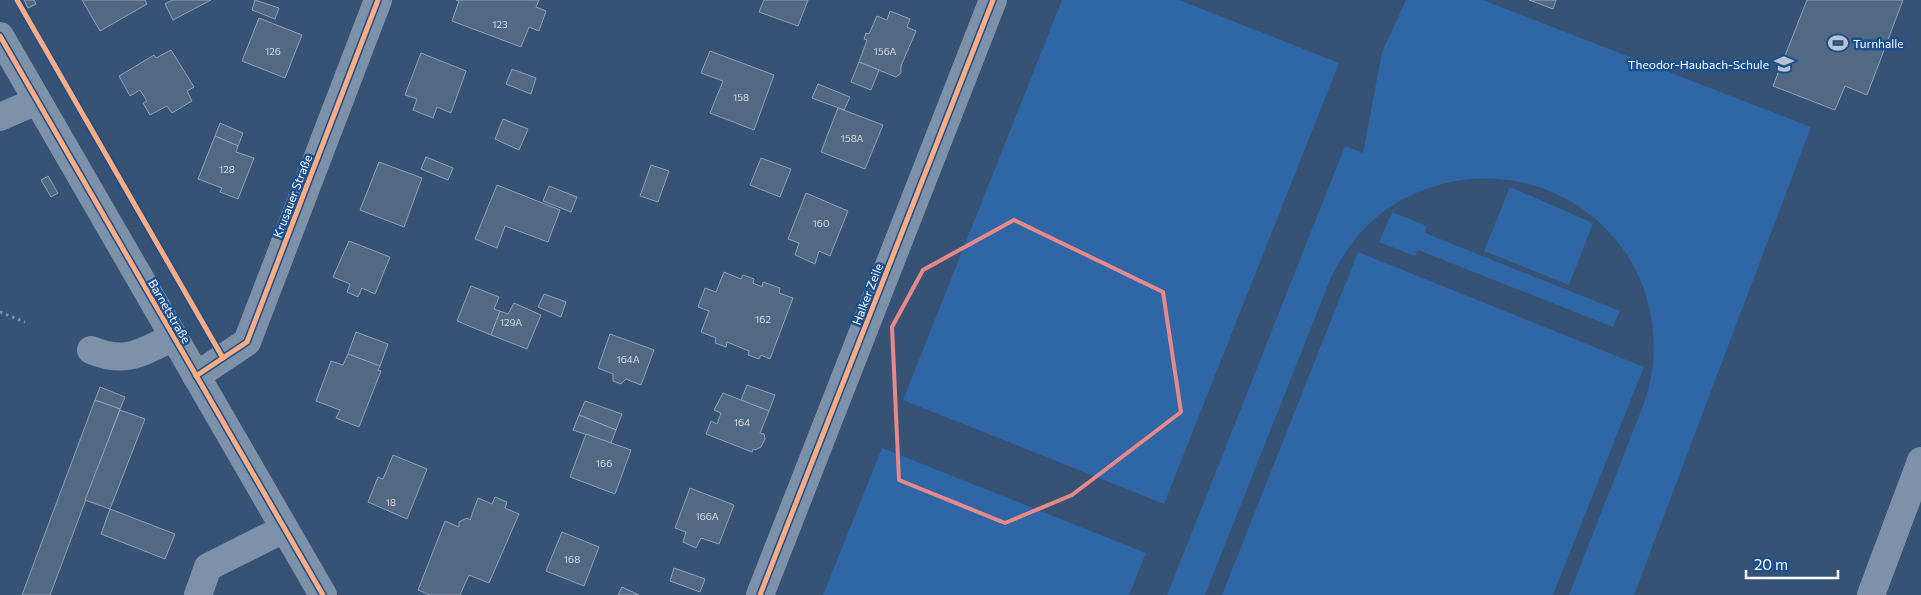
<svg xmlns="http://www.w3.org/2000/svg" width="1921" height="595" font-family="Commissioner,sans-serif">
<style>
.green{fill:#2f66a5}
.building{fill:#526984;stroke:#92a2b6}
.lines{fill:none;stroke-linecap:round;stroke-linejoin:round}
.path{stroke:#7d92a8;stroke-width:3;stroke-dasharray:2.5 4;stroke-linecap:butt}
.minor{stroke:#7d92a8;stroke-width:28}
.cycleway-casing{stroke:#1b4f8f;stroke-width:8}
.cycleway{stroke:#ffac80;stroke-width:5}
.marked{fill:none;stroke:#e88989;stroke-width:4;stroke-linejoin:round}
.labels{text-anchor:middle;dominant-baseline:central;stroke-width:5;stroke-linejoin:round;paint-order:stroke}
.number-label{font-size:10px;fill:#d4dae0}
.poi-label{font-size:12px;fill:#fff;stroke:#1b4f8f;text-anchor:start}
.street-label{font-size:12px;fill:#fff;stroke:#1b4f8f}
</style>
<rect width="100%" height="100%" fill="#365274"/>
<g class="green">
<polygon points="1062,0 1179,0 1339,63 1164,504 903,400"/>
<path d="M1406,0H1483L1811,127L1634,595H1569L1644,403C1656,369 1657,334 1647,299C1614,188 1485,145 1390,207C1364,224 1346,249 1332,275L1205,595H1167L1345,146L1363,153L1382,52Z"/>
<polygon points="1510,187 1593,223 1569,285 1484,251"/>
<polygon points="1392,212 1427,226 1425,233 1620,311 1613,327 1418,250 1415,256 1379,242"/>
<polygon points="1358,252 1644,367 1553,595 1222,595"/>
<polygon points="882,448 1146,553 1129,595 823,595"/>
</g>
<g class="building">
<polygon points="24,0 34,0 36,4 28,8"/>
<polygon points="82,0 145,0 147,4 100,31"/>
<polygon points="172,0 211,0 173,20 165,4"/>
<polygon points="255,0 279,8 275,19 252,10"/>
<polygon points="456,0 539,0 536,7 546,11 539,31 529,27 521,47 452,21 459,1"/>
<polygon points="764,0 808,0 798,26 759,12"/>
<polygon points="1529,0 1556,0 1553,9"/>
<polygon points="1807,0 1903,0 1867,95 1845,86 1835,110 1773,86"/>
<polygon points="890,11 910,19 907,27 916,31 901,66 901,73 896,77 859,62 867,40 864,39 866,33 869,34 877,16 887,20"/>
<polygon points="259,18 302,35 285,78 242,61"/>
<polygon points="171,50 194,87 187,91 192,101 172,113 167,106 150,115 143,103 147,101 140,90 130,96 119,76 154,55 156,58"/>
<polygon points="710,51 774,75 754,130 710,113 723,81 701,73"/>
<polygon points="421,53 466,71 451,113 437,107 433,118 413,110 417,99 405,95"/>
<polygon points="859,62 879,70 871,90 851,82"/>
<polygon points="512,69 536,78 531,94 506,84"/>
<polygon points="818,84 850,97 844,110 812,98"/>
<polygon points="838,108 883,125 865,169 821,152"/>
<polygon points="503,119 528,129 519,150 495,139"/>
<polygon points="220,123 243,133 238,146 215,136"/>
<polygon points="215,136 238,146 236,152 254,158 238,199 220,192 222,188 198,179"/>
<polygon points="426,157 453,168 448,180 421,169"/>
<polygon points="761,158 791,169 780,197 750,185"/>
<polygon points="379,162 422,178 404,227 360,210"/>
<polygon points="651,165 669,171 658,202 640,196"/>
<polygon points="48,176 58,193 51,197 41,180"/>
<polygon points="497,185 560,210 548,242 505,226 497,248 475,239"/>
<polygon points="549,186 577,197 571,212 543,201"/>
<polygon points="806,193 848,211 830,256 819,251 815,264 795,255 799,243 788,239"/>
<polygon points="349,241 390,257 375,294 362,288 358,297 347,292 350,284 333,277"/>
<polygon points="724,272 741,279 743,275 754,279 753,283 762,287 763,282 780,288 779,293 793,298 770,359 761,355 759,359 748,355 749,351 727,342 726,347 715,343 716,338 701,332 709,311 698,307 705,288 716,292"/>
<polygon points="471,286 499,297 494,309 500,311 491,335 457,321"/>
<polygon points="544,294 566,302 561,317 538,307"/>
<polygon points="514,303 541,315 527,349 491,335 500,311 508,314"/>
<polygon points="356,332 388,344 380,366 348,354"/>
<polygon points="610,334 654,350 641,385 626,379 621,384 613,381 613,374 598,368"/>
<polygon points="348,354 380,366 378,370 381,371 359,427 336,418 340,410 316,401 331,361 343,365"/>
<polygon points="747,385 775,395 769,411 741,400"/>
<polygon points="100,387 125,397 120,409 95,400"/>
<polygon points="723,393 769,411 760,433 764,434 765,439 761,447 755,450 753,449 752,452 706,434 711,421 717,424 721,413 714,410"/>
<polygon points="95,400 120,409 50,595 22,595"/>
<polygon points="585,401 622,414 616,430 579,415"/>
<polygon points="120,410 145,419 110,509 85,500"/>
<polygon points="579,415 616,430 611,443 573,430"/>
<polygon points="586,434 631,450 615,494 570,477"/>
<polygon points="393,455 427,469 407,519 368,502 378,477 383,479"/>
<polygon points="690,488 734,505 719,544 701,538 696,548 683,542 686,532 675,528"/>
<polygon points="495,497 507,502 505,508 519,514 489,583 469,575 460,595 430,595 418,590 445,521 459,527 459,522 467,518 470,520 478,498 492,504"/>
<polygon points="110,509 175,534 165,559 101,534"/>
<polygon points="562,532 599,547 584,586 546,571"/>
<polygon points="674,568 705,579 700,592 670,581"/>
<polygon points="622,587 639,595 618,595"/>
</g>
<g class="lines">
<polyline class="path" points="0,312 25,322"/>
<g class="minor">
<polyline points="0,36 323,595"/>
<polyline points="0,117 37,101"/>
<path d="M91,350C127,365 141,352 174,337"/>
<polyline points="196,376 247,342 378,0"/>
<polyline points="198,595 208,567 284,529"/>
<polyline points="760,595 993,0"/>
<polyline points="1871,595 1921,461"/>
</g>
<defs>
<g id="cycleway">
<polyline points="17,0 223,358"/>
<polyline points="0,36 323,595"/>
<polyline points="196,376 247,342 378,0"/>
<polyline points="760,595 993,0"/>
</g>
</defs>
<use href="#cycleway" class="cycleway-casing"/>
<use href="#cycleway" class="cycleway"/>
</g>
<path class="marked" d="M1014,220L1163,292L1181,412L1072,495L1005,523L899,480L892,327L923,270Z"/>
<defs>
<symbol id="stadium-bare" viewBox="-9 -9 18 18"><path d="M0-5a6.5 5 0 1 0 0 10a6.5 5 0 1 0 0-10ZM-3.5-1.8h7v3.6h-7Z" fill="#b9c2ce" stroke="#1b4f8f" stroke-width="2.5" paint-order="stroke"/></symbol>
<symbol id="school-bare" viewBox="-9 -9 18 18"><path d="M0-5L7-2L0 1L-7-2ZM-4 1L0 2.5L4 1V4Q0 6-4 4Z" fill="#b9c2ce" stroke="#1b4f8f" stroke-width="2.5" paint-order="stroke"/></symbol>
</defs>
<g fill-rule="evenodd">
<use href="#stadium-bare" x="1824" y="29" width="28" height="28"/>
<use href="#school-bare" x="1770" y="50" width="28" height="28"/>
</g>
<g class="labels">
<g class="number-label">
<text x="500" y="24">123</text>
<text x="273" y="51">126</text>
<text x="885" y="51">156A</text>
<text x="741" y="97">158</text>
<text x="852" y="138">158A</text>
<text x="227" y="169">128</text>
<text x="821" y="223">160</text>
<text x="763" y="319">162</text>
<text x="511" y="322">129A</text>
<text x="628" y="359">164A</text>
<text x="742" y="422">164</text>
<text x="604" y="463">166</text>
<text x="391" y="502">18</text>
<text x="707" y="516">166A</text>
<text x="572" y="559">168</text>
</g>
<g class="poi-label">
<text x="1853" y="43">Turnhalle</text>
<text x="1769" y="64" text-anchor="end">Theodor-Haubach-Schule</text>
</g>
<g class="street-label">
<text transform="translate(292 196) rotate(-69)">Krusauer Straße</text>
<text transform="translate(867 294) rotate(-69)">Halker Zeile</text>
<text transform="translate(170 311) rotate(60)">Barnetstraße</text>
</g>
</g>
<path d="M1746 570v8h92v-8" fill="none" stroke="#ffffff" stroke-width="2.5"/>
<text x="1754" y="570" font-size="15" fill="#ffffff" stroke="#1b4f8f" stroke-width="4" paint-order="stroke">20 m</text>
</svg>
